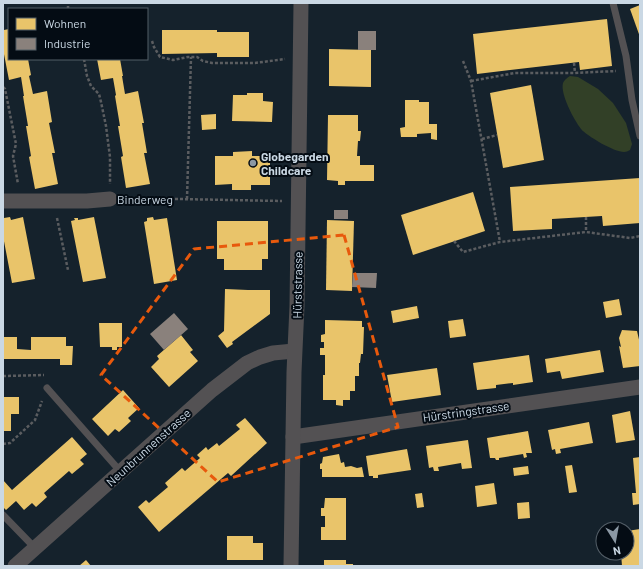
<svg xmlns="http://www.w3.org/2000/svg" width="643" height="569" font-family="Barlow,sans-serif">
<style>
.green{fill:#324027}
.homes{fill:#e9c46a}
.industry{fill:#8a817c}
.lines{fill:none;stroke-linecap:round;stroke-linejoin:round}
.path{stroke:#5b5d60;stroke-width:2.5;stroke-dasharray:3 2;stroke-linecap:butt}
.service{stroke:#535153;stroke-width:7}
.minor{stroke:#535153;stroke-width:15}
.marked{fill:none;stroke:#e8590c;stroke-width:3;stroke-dasharray:8 5;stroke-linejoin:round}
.poi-dot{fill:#8b98a4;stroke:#040c14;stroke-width:1.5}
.labels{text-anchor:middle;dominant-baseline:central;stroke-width:4;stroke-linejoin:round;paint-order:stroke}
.poi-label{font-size:12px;font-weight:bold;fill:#cad8e4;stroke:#040c14;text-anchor:start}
.street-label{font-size:12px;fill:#cad8e4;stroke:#040c14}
</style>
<rect width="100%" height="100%" fill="#15222c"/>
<path class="green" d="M570,76L578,77L598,89L613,103L626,123L632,144L630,150C628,151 626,152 624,152C614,152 587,136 581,129C574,120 560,94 563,83C564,80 567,78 570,76Z"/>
<g class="homes">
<polygon points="640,5 640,37 630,9"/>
<polygon points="607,19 612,66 580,70 579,62 477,74 473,34"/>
<polygon points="9,29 9,59 28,59 31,75 29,76 33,94 47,91 52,122 49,123 55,153 52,153 58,184 35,189 29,157 31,156 26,126 28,126 23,96 24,96 21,77 9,80 3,49 4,30"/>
<polygon points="162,30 217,30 217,32 249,32 249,57 217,57 217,53 162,54"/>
<polygon points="329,49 371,50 371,87 329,86"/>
<polygon points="97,59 120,59 123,76 122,76 125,94 138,91 144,123 142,123 147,153 144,153 150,184 126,188 121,157 123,156 118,126 120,126 115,96 116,95 113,78 101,80"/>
<polygon points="531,85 544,160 503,168 490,93"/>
<polygon points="247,93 263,93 263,101 273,102 272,122 232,121 233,95 247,95"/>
<polygon points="405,100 419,100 419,102 429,102 429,124 437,124 437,140 431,139 431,133 417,134 417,137 401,137 400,128 405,127"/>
<polygon points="216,114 216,129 202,130 201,115"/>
<polygon points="328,115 358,115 358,131 361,131 360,141 358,141 357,156 360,156 360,165 374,165 374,181 345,181 345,185 338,185 338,181 327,180"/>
<polygon points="252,151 252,156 270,156 270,185 251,185 251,190 232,190 232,184 215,185 215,156 233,156 233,152"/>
<polygon points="640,178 640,223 603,226 602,216 552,219 552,229 513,231 510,187"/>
<polygon points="473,192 485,231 413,255 401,215"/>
<polygon points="10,217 11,220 23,217 35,279 12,283 3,236 4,218"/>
<polygon points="94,217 106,278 83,282 71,221 75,220 74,218 78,218 78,220"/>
<polygon points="153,217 154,220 167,218 177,280 154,284 144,222 147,221 147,218"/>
<polygon points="327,220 354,221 352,291 326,290"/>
<polygon points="217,221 268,221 268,259 262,259 262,270 224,270 224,259 217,259"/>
<polygon points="225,289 248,290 270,290 270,314 232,342 233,344 227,348 218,336 224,331"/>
<polygon points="619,299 622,315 606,318 603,302"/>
<polygon points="417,306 419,318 393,323 391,311"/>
<polygon points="463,319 466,336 450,338 448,321"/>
<polygon points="325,320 362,321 362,327 364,327 363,354 361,354 360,363 359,363 359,376 355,376 355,391 350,391 350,400 343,400 343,406 336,405 336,400 323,400 323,375 325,375 325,355 320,355 320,348 324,348 324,342 321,342 321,335 325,334"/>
<polygon points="99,323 122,323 122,347 117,347 117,350 112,350 112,347 100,347"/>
<polygon points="622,330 637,331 640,344 640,366 623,368 619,346 621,347 619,338"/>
<polygon points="181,335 193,350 190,352 198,361 169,387 151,367 159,359 157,356"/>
<polygon points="3,337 17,337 17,349 31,350 31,337 66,337 66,346 73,346 72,365 60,365 60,359 3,359"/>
<polygon points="600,350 604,372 562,379 560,371 547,373 545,359"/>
<polygon points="529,355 533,382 513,385 513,383 496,385 496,388 477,390 473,363"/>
<polygon points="437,368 441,395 392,402 387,375"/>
<polygon points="123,390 139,408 128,418 131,421 119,432 115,429 108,436 92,419"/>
<polygon points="4,397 19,397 19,414 11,414 11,431 3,431"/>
<polygon points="630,411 635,440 616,443 612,415"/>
<polygon points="245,418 267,443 231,476 228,473 159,532 138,507 146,500 149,503 168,487 165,483 182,468 185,471 200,458 197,455 206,447 208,450 217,443 219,446 240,429 236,425"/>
<polygon points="589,422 593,443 560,449 561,453 556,454 555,449 552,450 548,430"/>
<polygon points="528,431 532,453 526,453 527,457 524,458 523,454 499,458 499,460 496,460 495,458 490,458 487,438"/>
<polygon points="72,437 87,454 80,460 84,464 72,474 69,471 44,493 47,497 36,507 32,503 24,510 16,501 6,510 3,507 3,480 12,490"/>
<polygon points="468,440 472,468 462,469 461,463 438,467 439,471 434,471 433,467 429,468 426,446"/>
<polygon points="407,449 411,470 378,475 378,478 373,478 373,476 369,476 366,456"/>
<polygon points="339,454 341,463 344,462 345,467 351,466 357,468 362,467 364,477 322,477 322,469 320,469 320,464 322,463 323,457"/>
<polygon points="640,457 640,504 633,505 632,493 636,493 633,458"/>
<polygon points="572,465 577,492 569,493 565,466"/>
<polygon points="528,466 529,474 514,476 513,468"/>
<polygon points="494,483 497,504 477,507 475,486"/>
<polygon points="422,493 424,507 417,508 415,494"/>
<polygon points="325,498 346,498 346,540 321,540 321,527 325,527 325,516 321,516 321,508 324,508"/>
<polygon points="529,502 530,518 518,519 517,503"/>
<polygon points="640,529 640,566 622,566 621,553 627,553 627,531"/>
<polygon points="227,536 253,536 253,543 263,543 263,560 227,560"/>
<polygon points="86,560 91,566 79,566"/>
<polygon points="324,560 346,560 346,564 353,564 353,566 324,566"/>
</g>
<g class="industry">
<rect x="358" y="31" width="18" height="19"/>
<rect x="334" y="210" width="14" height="9"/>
<polygon points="353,273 377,273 376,288 352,287"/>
<polygon points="174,313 188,329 164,350 150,334"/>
</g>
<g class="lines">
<g class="path">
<polyline points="68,9 68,6"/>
<polyline points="152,41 154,47 160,57 173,60 188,57 197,57 203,61 212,63 255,63 285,59"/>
<polyline points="84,59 87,76 91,86 99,94 101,102 106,126 110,157 110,184"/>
<polyline points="463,61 471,81 500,242"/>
<polyline points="574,63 575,73"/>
<polyline points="471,81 515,73 575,73 616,71"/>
<polyline points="3,87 5,89 16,144 13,156 18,184"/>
<polyline points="482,139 497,135"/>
<polyline points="125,198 282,201"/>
<polyline points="187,199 191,57"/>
<polyline points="586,217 586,232"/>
<polyline points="57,218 68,270"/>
<polyline points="454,241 463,252 500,242 586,232 630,238 640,236"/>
<polyline points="3,376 44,375"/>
<polyline points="3,444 10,443 35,420 42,401"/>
</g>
<g class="service">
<polyline points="613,3 626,56 632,100 640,136"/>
<polyline points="47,388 120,471"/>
<polyline points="3,515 35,548"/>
</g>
<g class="minor">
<polyline points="3,201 87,201 110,199"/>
<polyline points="293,437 640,387"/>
<polyline points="15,566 212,390 247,363 260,357 273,353 294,351"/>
<polyline points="291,566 294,372 297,306 301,3"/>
</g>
</g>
<path class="marked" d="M344,235L398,427L218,482L101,375L194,249Z"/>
<circle class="poi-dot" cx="253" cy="163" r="4"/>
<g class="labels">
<g class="poi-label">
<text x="261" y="156">Globegarden<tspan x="261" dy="14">Childcare</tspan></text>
</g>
<g class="street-label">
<text x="145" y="199">Binderweg</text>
<text transform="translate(297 285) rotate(-89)">Hürststrasse</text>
<text transform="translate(466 411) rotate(-8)">Hürstringstrasse</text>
<text transform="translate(148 447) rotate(-42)">Neunbrunnenstrasse</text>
</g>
</g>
<rect width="643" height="569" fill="none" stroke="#cad8e4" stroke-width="8"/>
<rect x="8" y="8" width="140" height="52" fill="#040c14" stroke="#535e67"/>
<rect x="16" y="18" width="20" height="12" fill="#e9c46a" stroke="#535e67"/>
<text x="44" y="28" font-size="12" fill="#cad8e4">Wohnen</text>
<rect x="16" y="38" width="20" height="12" fill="#8a817c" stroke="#535e67"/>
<text x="44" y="48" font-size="12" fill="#cad8e4">Industrie</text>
<g transform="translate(615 541) rotate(169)"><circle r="19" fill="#040c14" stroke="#535e67"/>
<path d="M0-3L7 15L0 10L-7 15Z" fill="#8b98a4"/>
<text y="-6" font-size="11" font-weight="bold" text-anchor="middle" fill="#cad8e4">N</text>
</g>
</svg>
